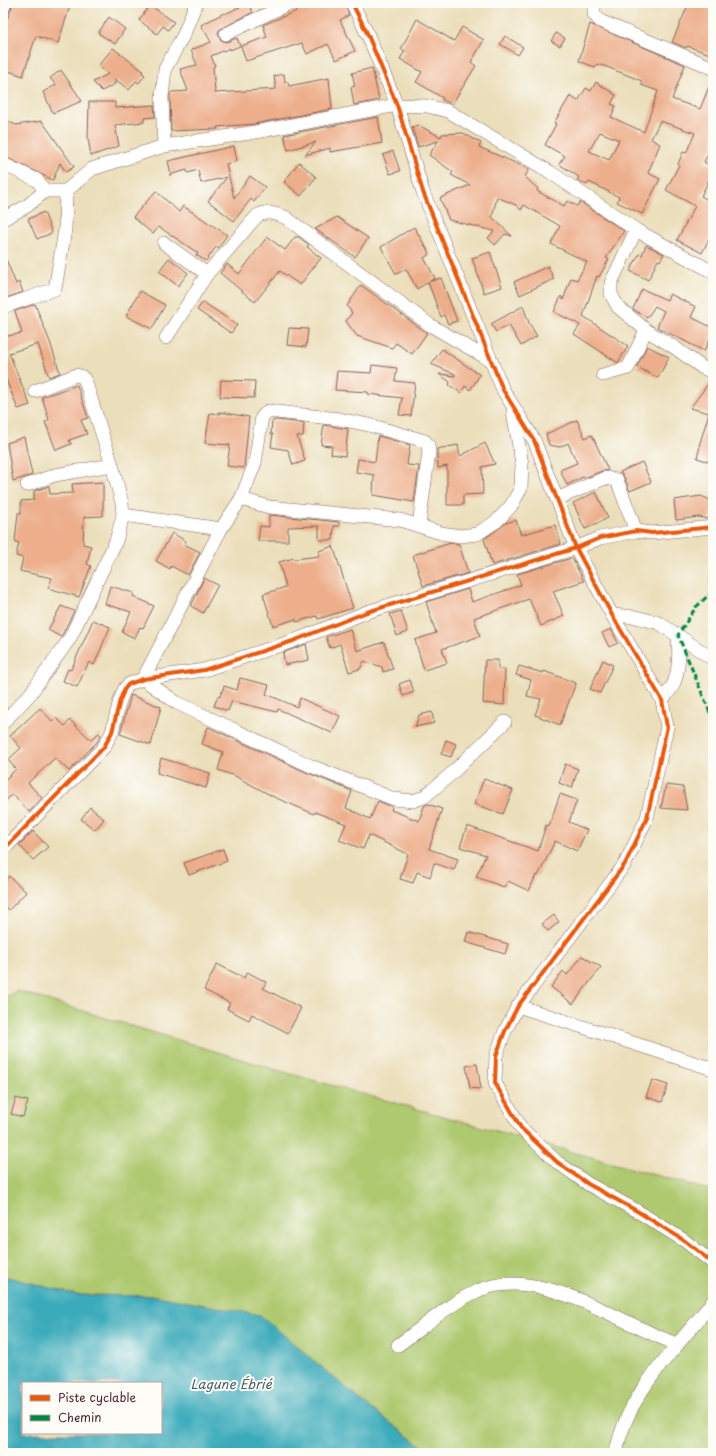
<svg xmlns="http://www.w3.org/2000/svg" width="716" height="1456" font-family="'Playpen Sans',sans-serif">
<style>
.green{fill:#afc96f;stroke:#7c744d}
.water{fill:#3baaba;stroke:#426472;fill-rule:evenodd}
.building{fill:#edae8b;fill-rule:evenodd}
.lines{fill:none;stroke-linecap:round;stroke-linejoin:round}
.minor-casing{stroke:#82625d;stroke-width:14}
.minor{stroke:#fff;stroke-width:13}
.quiet{stroke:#00873e;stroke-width:3;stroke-dasharray:6 3;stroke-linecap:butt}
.cycleway-casing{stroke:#fdfcf7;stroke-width:6}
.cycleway{stroke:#e8590c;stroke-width:4}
.labels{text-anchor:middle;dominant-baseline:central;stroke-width:4;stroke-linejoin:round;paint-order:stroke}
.water-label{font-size:13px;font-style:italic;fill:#435e6b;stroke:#fdfcf7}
</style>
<rect width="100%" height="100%" fill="#fdfcf7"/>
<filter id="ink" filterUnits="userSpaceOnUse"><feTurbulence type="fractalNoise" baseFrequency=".025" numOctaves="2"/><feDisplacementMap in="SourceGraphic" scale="8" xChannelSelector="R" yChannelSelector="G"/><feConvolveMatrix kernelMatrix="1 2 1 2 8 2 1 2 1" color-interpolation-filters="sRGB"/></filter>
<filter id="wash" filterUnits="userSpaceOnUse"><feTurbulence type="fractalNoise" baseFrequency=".012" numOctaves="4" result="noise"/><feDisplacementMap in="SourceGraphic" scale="16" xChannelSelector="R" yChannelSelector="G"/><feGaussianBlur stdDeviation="0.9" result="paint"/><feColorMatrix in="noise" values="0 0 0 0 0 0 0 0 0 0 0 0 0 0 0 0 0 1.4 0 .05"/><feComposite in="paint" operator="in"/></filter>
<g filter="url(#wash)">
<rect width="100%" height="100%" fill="#ebdeba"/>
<polygon class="green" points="17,991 280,1071 713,1191 713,1453 431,1453 365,1404 156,1296 77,1295 3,1276 3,998"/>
<path class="water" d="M3,1276L77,1295L156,1296L260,1315L365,1404L431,1453H3ZM23,1383H161V1433H23Z"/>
<g id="blocks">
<g class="building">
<polygon points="13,3 71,3 58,43 36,36 23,76 3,69 3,30"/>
<polygon points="248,3 253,12 219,30 218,34 221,40 226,42 237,38 240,46 230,50 230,48 211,56 215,66 213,67 215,93 276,89 274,76 284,74 285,82 288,82 289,86 329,78 332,109 254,124 217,127 218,129 171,131 170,94 172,92 188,91 180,69 197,65 191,50 211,42 201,25 224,13 225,14"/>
<polygon points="311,3 344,3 349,15 340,20 355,51 336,60 328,44 307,54 302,43 246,61 241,46 267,37 263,25 294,12"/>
<polygon points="689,3 713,3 713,55 687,46 686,48 672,42"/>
<polygon points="150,5 174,22 168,30 163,26 157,34 139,20"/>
<polygon points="109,17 125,29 115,44 98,33"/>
<polygon points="417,19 454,41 462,27 484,40 471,62 476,66 452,104 442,100 443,98 416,82 422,72 400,59 405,51 401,49"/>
<path d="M590,24L685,65L672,99L700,109L713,77V145L704,162L713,167V172L701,196L713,203V230L702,253L677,240L695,206L666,190L679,165L678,164L683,152L686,153L695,133L660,121L651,139L660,144L648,173L660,179L642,214L617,202L619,197L589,182L587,185L577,180L579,177L559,164L565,156L545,145L556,124L554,123L570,96L578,101L586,88L591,91L596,82L616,95L611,104L616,106L611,117L644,132L658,91L641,85L642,81L607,67L597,64L595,67L579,61ZM600,132L619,140L609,160L589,151Z"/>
<polygon points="556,33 565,38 560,46 551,41"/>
<polygon points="505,36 523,47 518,55 500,44"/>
<polygon points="113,48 143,71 142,73 145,75 139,83 136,81 129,90 115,79 115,84 102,91 93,82 108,74 98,66"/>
<polygon points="372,68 379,100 354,105 351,87 355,86 352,73"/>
<polygon points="61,70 82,101 53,113 43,92 56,85 50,78"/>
<polygon points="89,102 115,102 115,108 154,105 155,117 144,118 144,122 115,125 119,146 91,156 88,138"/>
<polygon points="378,117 382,143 330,152 330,148 305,155 316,142 288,150 284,135"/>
<polygon points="3,119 16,125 42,121 74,167 66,172 60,163 53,180 3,156"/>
<polygon points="418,125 441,137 442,134 463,133 481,143 479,147 529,169 525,177 538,189 537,191 564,206 567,201 577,206 580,202 624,231 606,258 609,259 599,277 597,276 583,316 628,346 618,363 574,334 580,325 554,312 561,296 563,300 571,278 577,280 587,262 551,244 560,226 524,205 521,210 516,205 497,197 492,217 512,236 505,234 495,245 488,238 494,231 449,220 440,198 470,185 451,175 453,172 429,155 438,141 418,147 412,127"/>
<polygon points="234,146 237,161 226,164 234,198 250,176 265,187 254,202 251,199 234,221 208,201 227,177 201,183 198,170 188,173 187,170 169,175 171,174 168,161"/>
<polygon points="393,151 400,171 390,174 383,155"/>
<polygon points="299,162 316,177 301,196 284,182"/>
<polygon points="156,191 179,212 183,206 227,235 218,248 216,247 206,261 196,255 198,253 159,227 153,234 133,217"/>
<polygon points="44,212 52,233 37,239 28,219"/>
<polygon points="337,217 368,238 355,257 315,229"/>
<polygon points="414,227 430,254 424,258 435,278 417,289 406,269 396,274 381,247"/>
<polygon points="267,237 285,250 295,237 299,237 309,245 307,247 321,258 300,285 280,271 255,302 220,273 227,264 239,274"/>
<polygon points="646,245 664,254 660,261 658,260 648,280 630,271 639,254 642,255"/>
<polygon points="3,252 16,284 19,282 23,292 3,299"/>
<polygon points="490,252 502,287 484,293 472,258"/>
<polygon points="169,258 188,273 178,286 159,271"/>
<polygon points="548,266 554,279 520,295 514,282"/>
<polygon points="441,278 457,321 448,324 444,315 441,317 428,282"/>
<polygon points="361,285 427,333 412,354 396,343 392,348 357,336 346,321 352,313 347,306"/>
<polygon points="642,289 667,300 670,294 696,307 691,317 713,328 713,333 704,351 657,327 664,311 655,306 647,318 633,309"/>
<polygon points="140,291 165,305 152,329 126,316"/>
<polygon points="203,302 237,325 231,333 197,310"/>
<polygon points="35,304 50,342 60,373 49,377 38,344 9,353 30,405 18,409 3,372 3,337 22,333 15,311"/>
<polygon points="523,306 529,323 537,336 521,346 509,325 496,332 491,324"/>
<polygon points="289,328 308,329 306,347 287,345"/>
<polygon points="647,346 669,357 658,378 637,367"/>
<polygon points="442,349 480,375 470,390 465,386 461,393 449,385 450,382 439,374 455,376 455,374 431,364"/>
<polygon points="372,365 397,368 395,381 415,383 411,416 399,415 402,398 368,394 368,392 335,390 337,371 371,373"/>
<polygon points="221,380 255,381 254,398 220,397"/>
<polygon points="711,380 713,380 713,463 697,458 700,446 699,446 709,413 690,408"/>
<polygon points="77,385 88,418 81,420 87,434 69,440 71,444 56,450 45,422 49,420 42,397"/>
<polygon points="220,412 249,417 244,468 227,466 230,445 205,443 210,413 220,414"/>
<polygon points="276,420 304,423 303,436 297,436 305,461 293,465 288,450 271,447 273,434 271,434 272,421"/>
<polygon points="577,420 585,438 592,435 608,470 602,471 584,478 583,477 567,485 560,470 577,463 568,443 560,447 549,445 546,434"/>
<polygon points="324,425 348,429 345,456 331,454 332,446 321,445"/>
<polygon points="378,436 410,445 407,465 419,466 414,502 373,495 374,475 356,472 358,459 375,462"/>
<polygon points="24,437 32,475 13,481 7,443"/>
<polygon points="485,443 495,464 482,467 483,494 463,495 463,505 447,505 447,466 438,468 437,449 458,445 460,456"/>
<polygon points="642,462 651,482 630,491 624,477 620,472"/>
<polygon points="103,482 103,516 84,517 83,544 91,546 87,564 91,566 79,597 48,588 52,578 20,571 23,558 16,556 19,543 15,542 18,513 21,513 21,501 34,500 34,491 49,486 50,494 73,493 72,484"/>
<polygon points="596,492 608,518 585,529 573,503"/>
<polygon points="701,496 713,501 713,508 709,519 699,517 676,520 674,500"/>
<polygon points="269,515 339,522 339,526 334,526 333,540 319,540 319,526 288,527 288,541 258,541 260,526 269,527"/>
<polygon points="516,520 521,535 555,525 561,544 492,565 484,539 506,523"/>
<polygon points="172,533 186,541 184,544 200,552 188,575 171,566 170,569 156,561"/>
<polygon points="451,543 459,544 468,573 423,586 413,555"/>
<polygon points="333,546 353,608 318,619 317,616 296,622 296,619 273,626 263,594 286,587 279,562 294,558 295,559 319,556 319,551"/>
<polygon points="572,558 584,581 553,591 564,616 541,626 529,599 474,618 480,636 442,649 447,663 424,670 415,640 436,633 426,602 468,589 472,602 521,585 517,574"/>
<polygon points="204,578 218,585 203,613 191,606"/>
<polygon points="110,586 134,593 133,596 154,606 143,628 140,627 135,638 122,632 131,612 105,604"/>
<polygon points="61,606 74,611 61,637 48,630"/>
<polygon points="401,611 408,632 397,636 390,614"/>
<polygon points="93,620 110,627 94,665 89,662 77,687 63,681 68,669 71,670"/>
<polygon points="350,629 357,651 384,642 393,669 383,672 382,667 364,661 360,669 349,672 340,644 330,648 326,637"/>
<polygon points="611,629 618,643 609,647 602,633"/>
<polygon points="306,644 309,660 285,665 283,653"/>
<polygon points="485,660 498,660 498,669 505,669 504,705 483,703"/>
<polygon points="603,660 613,665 600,693 590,689"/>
<polygon points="519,666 543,673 544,671 549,673 576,683 560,725 535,715 541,699 527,696 531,680 516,675"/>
<polygon points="240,678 269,685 266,694 297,707 300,698 340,716 332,733 278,709 277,712 232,701 228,711 214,706 218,696 220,697 224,686 237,690"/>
<polygon points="410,680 414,692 403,696 399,684"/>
<polygon points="131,695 161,707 151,745 120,734"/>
<polygon points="40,708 52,721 56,718 65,726 70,720 91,740 99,733 101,735 97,742 69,771 55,758 28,783 42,798 29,812 13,794 3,803 3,782 16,769 8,760 21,748 10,736"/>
<polygon points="432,712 434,723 415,727 419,715"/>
<polygon points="208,727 308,773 352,791 346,808 370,819 378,801 392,807 391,810 419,821 424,806 428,804 442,809 429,849 458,859 454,870 434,863 430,877 417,872 413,883 400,879 408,854 369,835 363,849 339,840 346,824 315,812 314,814 274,797 235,776 218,770 223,752 202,744"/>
<polygon points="446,740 456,744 451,757 441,754"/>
<polygon points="161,758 210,773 206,788 157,773"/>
<polygon points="565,764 578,769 572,788 559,783"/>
<polygon points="484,779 513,790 503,814 474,804"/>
<polygon points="666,785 683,787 687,810 661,808"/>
<polygon points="560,794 577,800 569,822 587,830 577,851 555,841 538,876 536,875 529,891 508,881 504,887 476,877 486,855 460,847 467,826 538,851 546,825 549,826"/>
<polygon points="90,807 104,819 95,830 81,819"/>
<polygon points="33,831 48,847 33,860 19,845"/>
<polygon points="223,849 227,861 189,875 184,863"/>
<polygon points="9,876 26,892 9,910 3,904 3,883"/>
<polygon points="554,915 559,922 548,931 542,924"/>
<polygon points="468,932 508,944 505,954 465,942"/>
<polygon points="582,956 601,967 573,1004 551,987 563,971 567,975"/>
<polygon points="217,964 244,978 247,972 266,982 263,988 301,1008 288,1033 252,1014 249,1020 227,1009 230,1003 204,990"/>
<polygon points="477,1064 481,1089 470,1088 466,1066"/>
<polygon points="652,1080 668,1085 662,1102 646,1097"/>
<polygon points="16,1098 28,1101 23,1117 11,1114"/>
</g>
</g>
</g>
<g filter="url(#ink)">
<use href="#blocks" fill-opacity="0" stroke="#82625d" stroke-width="1"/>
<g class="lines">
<defs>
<g id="minor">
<polyline points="352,3 367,33 397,105 423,192 503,390 534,440 576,548 612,615 662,700 667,727 647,818 625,864 518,1006 505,1031 496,1056 495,1083 521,1128 557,1162 588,1184 637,1211 685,1241 713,1263"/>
<polyline points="594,3 594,14 600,21 713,68"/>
<polyline points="3,9 5,3"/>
<polyline points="226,34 290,3"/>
<polyline points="164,146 162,97 165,69 184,34 196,3"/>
<polyline points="3,164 37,180 45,191"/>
<polyline points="3,219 27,206 45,191 66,191 92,169 164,146 250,133 397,105 427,106 448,111 550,172 636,230 713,272"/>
<polyline points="636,230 611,283 611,294 618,307 646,330 674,347 703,368 713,372"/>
<path d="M164,243L207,274L257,216C266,210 275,214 285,217L430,325L490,360"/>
<polyline points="3,307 55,289 65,230 66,191"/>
<polyline points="166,338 207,274"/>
<polyline points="603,375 628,368 646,330"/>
<polyline points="27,485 55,475 112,465"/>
<polyline points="241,499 269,507 400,520 441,533 460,536 477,534 497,521 511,506 521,488 522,464 513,411"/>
<polyline points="557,499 605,478 617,480 636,531"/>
<polyline points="123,515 221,529"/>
<polyline points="612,615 636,617 659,623 713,659"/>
<polyline points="143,679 221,529 241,499 255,463 262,417 268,411 339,419 369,425 425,441 428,445 429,452 419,525"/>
<polyline points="143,679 177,703 311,766 394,799 413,801 424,797 450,775 505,722"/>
<path d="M662,700C666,695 671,690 673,685C680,670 679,651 678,635"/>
<polyline points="3,723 31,693 70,638 116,541 123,515 122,503 112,465 85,380 81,376 76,375 35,391"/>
<polyline points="3,850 104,747 112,732 120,700 125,688 129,684 143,679 204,670 293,641 367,612 576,548 600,538 636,531 652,533 713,527"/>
<polyline points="518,1006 713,1069"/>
<path d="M398,1345C422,1328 449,1304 475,1292C538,1262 619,1324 677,1344"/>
<path d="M616,1453C627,1391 678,1348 713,1301"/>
</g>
</defs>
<use href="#minor" class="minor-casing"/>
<use href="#minor" class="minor"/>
<polyline class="quiet" points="713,591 696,607 678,635 713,720"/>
<defs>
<g id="cycleway">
<polyline points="352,3 367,33 397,105 423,192 503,390 534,440 576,548 612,615 662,700 667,727 647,818 625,864 518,1006 505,1031 496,1056 495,1083 521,1128 557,1162 588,1184 637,1211 685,1241 713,1263"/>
<polyline points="3,850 104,747 112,732 120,700 125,688 129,684 143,679 204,670 293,641 367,612 576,548 600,538 636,531 652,533 713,527"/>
</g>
</defs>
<use href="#cycleway" class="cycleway-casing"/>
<use href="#cycleway" class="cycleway"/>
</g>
</g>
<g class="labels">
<g class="water-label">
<text x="231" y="1383">Lagune Ébrié</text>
</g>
</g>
<rect width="716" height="1456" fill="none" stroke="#fdfcf7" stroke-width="16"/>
<rect x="22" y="1382" width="140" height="52" fill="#fdfcf7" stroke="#b5a4a5"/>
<rect x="30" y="1395" width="20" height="6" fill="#e8590c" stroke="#b5a4a5"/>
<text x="58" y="1402" font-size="12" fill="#4a1f2b">Piste cyclable</text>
<rect x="30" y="1415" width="20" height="6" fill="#00873e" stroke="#b5a4a5"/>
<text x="58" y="1422" font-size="12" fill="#4a1f2b">Chemin</text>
</svg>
